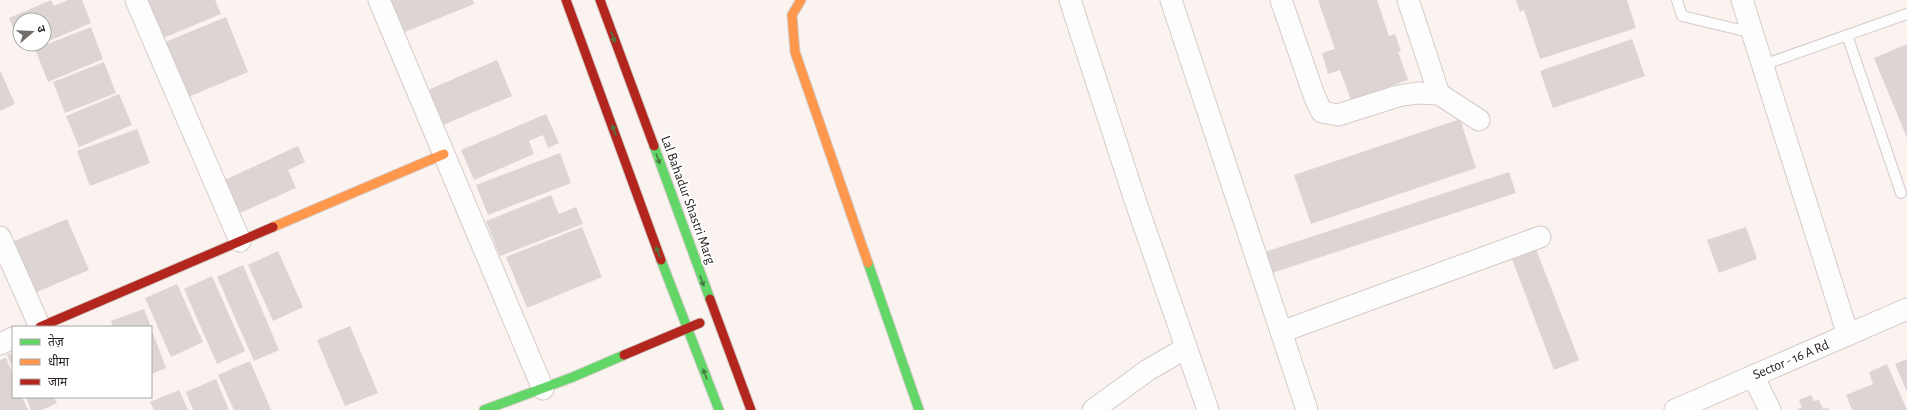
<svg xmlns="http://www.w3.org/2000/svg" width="1907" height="410" font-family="'Alegreya Sans','Noto Sans Devanagari',sans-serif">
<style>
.building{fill:#dcd5d3}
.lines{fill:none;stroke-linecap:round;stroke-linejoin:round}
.lane-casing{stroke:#d3ccc9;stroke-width:12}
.street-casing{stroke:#d3ccc9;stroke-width:23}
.fast-casing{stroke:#d3ccc9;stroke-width:11}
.slow-casing{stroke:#d3ccc9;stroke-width:11}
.jam-casing{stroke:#d3ccc9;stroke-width:11}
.lane{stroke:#fefdfd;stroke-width:10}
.street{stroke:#fefdfd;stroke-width:21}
.fast{stroke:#63d668;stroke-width:9}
.slow{stroke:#ff974d;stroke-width:9}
.jam{stroke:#b3261e;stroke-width:9}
.oneway{fill:#467c44}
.labels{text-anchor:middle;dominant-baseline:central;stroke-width:4;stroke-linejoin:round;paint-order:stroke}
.street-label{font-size:14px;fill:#292321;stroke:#fff}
</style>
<rect width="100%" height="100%" fill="#fbf3f0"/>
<g class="building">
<polygon points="51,0 54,6 68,0 82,0 91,23 44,43 44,20 20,20 20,30 15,32 9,18"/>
<polygon points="144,0 215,0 221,14 161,39"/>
<polygon points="386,0 473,0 474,4 400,34"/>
<polygon points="1318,0 1377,0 1389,36 1395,34 1401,51 1398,52 1408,80 1351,100 1340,70 1328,74 1322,53 1335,49"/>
<polygon points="1516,0 1627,0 1636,28 1540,59 1524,10 1520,12"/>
<polygon points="226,17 248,72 186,98 163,43"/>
<polygon points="91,27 103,59 48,82 35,49"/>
<polygon points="1632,39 1645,76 1553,108 1540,71"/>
<polygon points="27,44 43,44 30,49"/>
<polygon points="1907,44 1907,138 1874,58"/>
<polygon points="497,60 512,96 443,125 428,90"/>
<polygon points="104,62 116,93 65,113 53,82"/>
<polygon points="0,70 15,104 0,111"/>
<polygon points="119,94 132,125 79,147 66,116"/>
<polygon points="546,114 559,143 548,148 543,135 529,141 534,154 474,180 461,150"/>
<polygon points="1460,119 1476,168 1311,224 1294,175"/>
<polygon points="137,129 150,163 90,186 77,151"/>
<polygon points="298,146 305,162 288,170 296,188 240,213 225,180"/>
<polygon points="560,153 571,183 488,215 476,185"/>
<polygon points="1509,172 1516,193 1272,273 1265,252"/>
<polygon points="551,195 559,214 576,207 583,224 500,256 486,221"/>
<polygon points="67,219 89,270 27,296 5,245"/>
<polygon points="582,227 602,277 527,308 506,257"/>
<polygon points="1746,227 1757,259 1719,273 1707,240"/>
<polygon points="1536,249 1579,360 1554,370 1512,259"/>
<polygon points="278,251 303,307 273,321 248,265"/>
<polygon points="243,265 279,350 254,361 217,277"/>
<polygon points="212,276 245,351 217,364 184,289"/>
<polygon points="177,284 203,342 171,357 145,298"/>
<polygon points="144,309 151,327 113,327 111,321"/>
<polygon points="350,326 378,393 345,406 317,340"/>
<polygon points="151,328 166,368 151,374"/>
<polygon points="13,352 13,368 7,355"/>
<polygon points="6,358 13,374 13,397 22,397 28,410 0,410 0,360"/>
<polygon points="1907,359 1907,392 1895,364"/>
<polygon points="250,361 271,410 234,410 218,375"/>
<polygon points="1887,364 1907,410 1852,410 1846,395 1873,384 1869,372"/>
<polygon points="216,379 229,410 193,410 186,392"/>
<polygon points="179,390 188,410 154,410 150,402"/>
<polygon points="1811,395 1814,401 1819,400 1823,409 1828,408 1829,410 1796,410 1802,407 1799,400"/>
<polygon points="26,397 54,397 57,403 42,410 31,410"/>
</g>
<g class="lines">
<defs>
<g id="lane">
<polyline points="1677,0 1682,16 1753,33"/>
<polyline points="1847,35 1901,193"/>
<polyline points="1763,65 1907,14"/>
</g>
<g id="street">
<polyline points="136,0 240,241"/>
<polyline points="379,0 543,389"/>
<polyline points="1070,0 1134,197 1208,410"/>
<polyline points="1171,0 1307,410"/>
<polyline points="1281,0 1315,98 1322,112 1338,115 1398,96 1417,93 1439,94 1479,120"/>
<polyline points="1408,0 1439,94"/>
<polyline points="1742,0 1848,335"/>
<polyline points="0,237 40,327"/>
<polyline points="1281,332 1540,237"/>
<polyline points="0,344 13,338"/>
<polyline points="1753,376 1770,410"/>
<polyline points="1093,410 1148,370 1186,348"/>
<polyline points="1675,410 1907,309"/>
</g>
<g id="fast">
<polyline points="654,146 710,299"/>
<polyline points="661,260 719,410"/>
<polyline points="868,263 919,410"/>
<polyline points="484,410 573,377 624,355"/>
</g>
<g id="slow">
<polyline points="801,0 792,15 795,52 868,263"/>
<polyline points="273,227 444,154"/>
</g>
<g id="jam">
<polyline points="566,0 661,260"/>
<polyline points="600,0 654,146"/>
<polyline points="710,299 751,410"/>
<polyline points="40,327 273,227"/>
<polyline points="624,355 700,323"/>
</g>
</defs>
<use href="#lane" class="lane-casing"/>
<use href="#street" class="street-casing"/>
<use href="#fast" class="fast-casing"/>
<use href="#slow" class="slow-casing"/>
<use href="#jam" class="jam-casing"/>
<use href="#lane" class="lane"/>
<use href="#street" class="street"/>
<use href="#fast" class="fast"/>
<use href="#slow" class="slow"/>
<use href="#jam" class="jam"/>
</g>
<defs><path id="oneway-solid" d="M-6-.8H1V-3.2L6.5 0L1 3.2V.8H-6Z"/></defs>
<g class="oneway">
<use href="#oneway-solid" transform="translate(613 37) rotate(70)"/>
<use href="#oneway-solid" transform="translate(614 130) rotate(-110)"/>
<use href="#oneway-solid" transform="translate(658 159) rotate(70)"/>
<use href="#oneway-solid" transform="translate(658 252) rotate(-110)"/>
<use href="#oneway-solid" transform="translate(702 281) rotate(70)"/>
<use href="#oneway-solid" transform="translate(705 374) rotate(-111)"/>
</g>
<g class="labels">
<g class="street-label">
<text transform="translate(688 200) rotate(70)">Lal Bahadur Shastri Marg</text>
<text transform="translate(1791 360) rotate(-23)">Sector - 16 A Rd</text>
</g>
</g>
<rect x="12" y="326" width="140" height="72" fill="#ffffff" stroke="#a9a7a6"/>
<rect x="20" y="339" width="20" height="6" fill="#63d668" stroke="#a9a7a6"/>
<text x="48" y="346" font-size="12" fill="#292321">तेज़</text>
<rect x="20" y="359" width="20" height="6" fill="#ff974d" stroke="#a9a7a6"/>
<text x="48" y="366" font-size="12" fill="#292321">धीमा</text>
<rect x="20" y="379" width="20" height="6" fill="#b3261e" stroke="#a9a7a6"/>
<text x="48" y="386" font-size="12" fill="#292321">जाम</text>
<g transform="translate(32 32) rotate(71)"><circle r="19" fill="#ffffff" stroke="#a9a7a6"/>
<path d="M0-3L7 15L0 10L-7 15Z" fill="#726c69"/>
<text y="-6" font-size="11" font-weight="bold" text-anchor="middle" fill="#292321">उ</text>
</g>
</svg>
